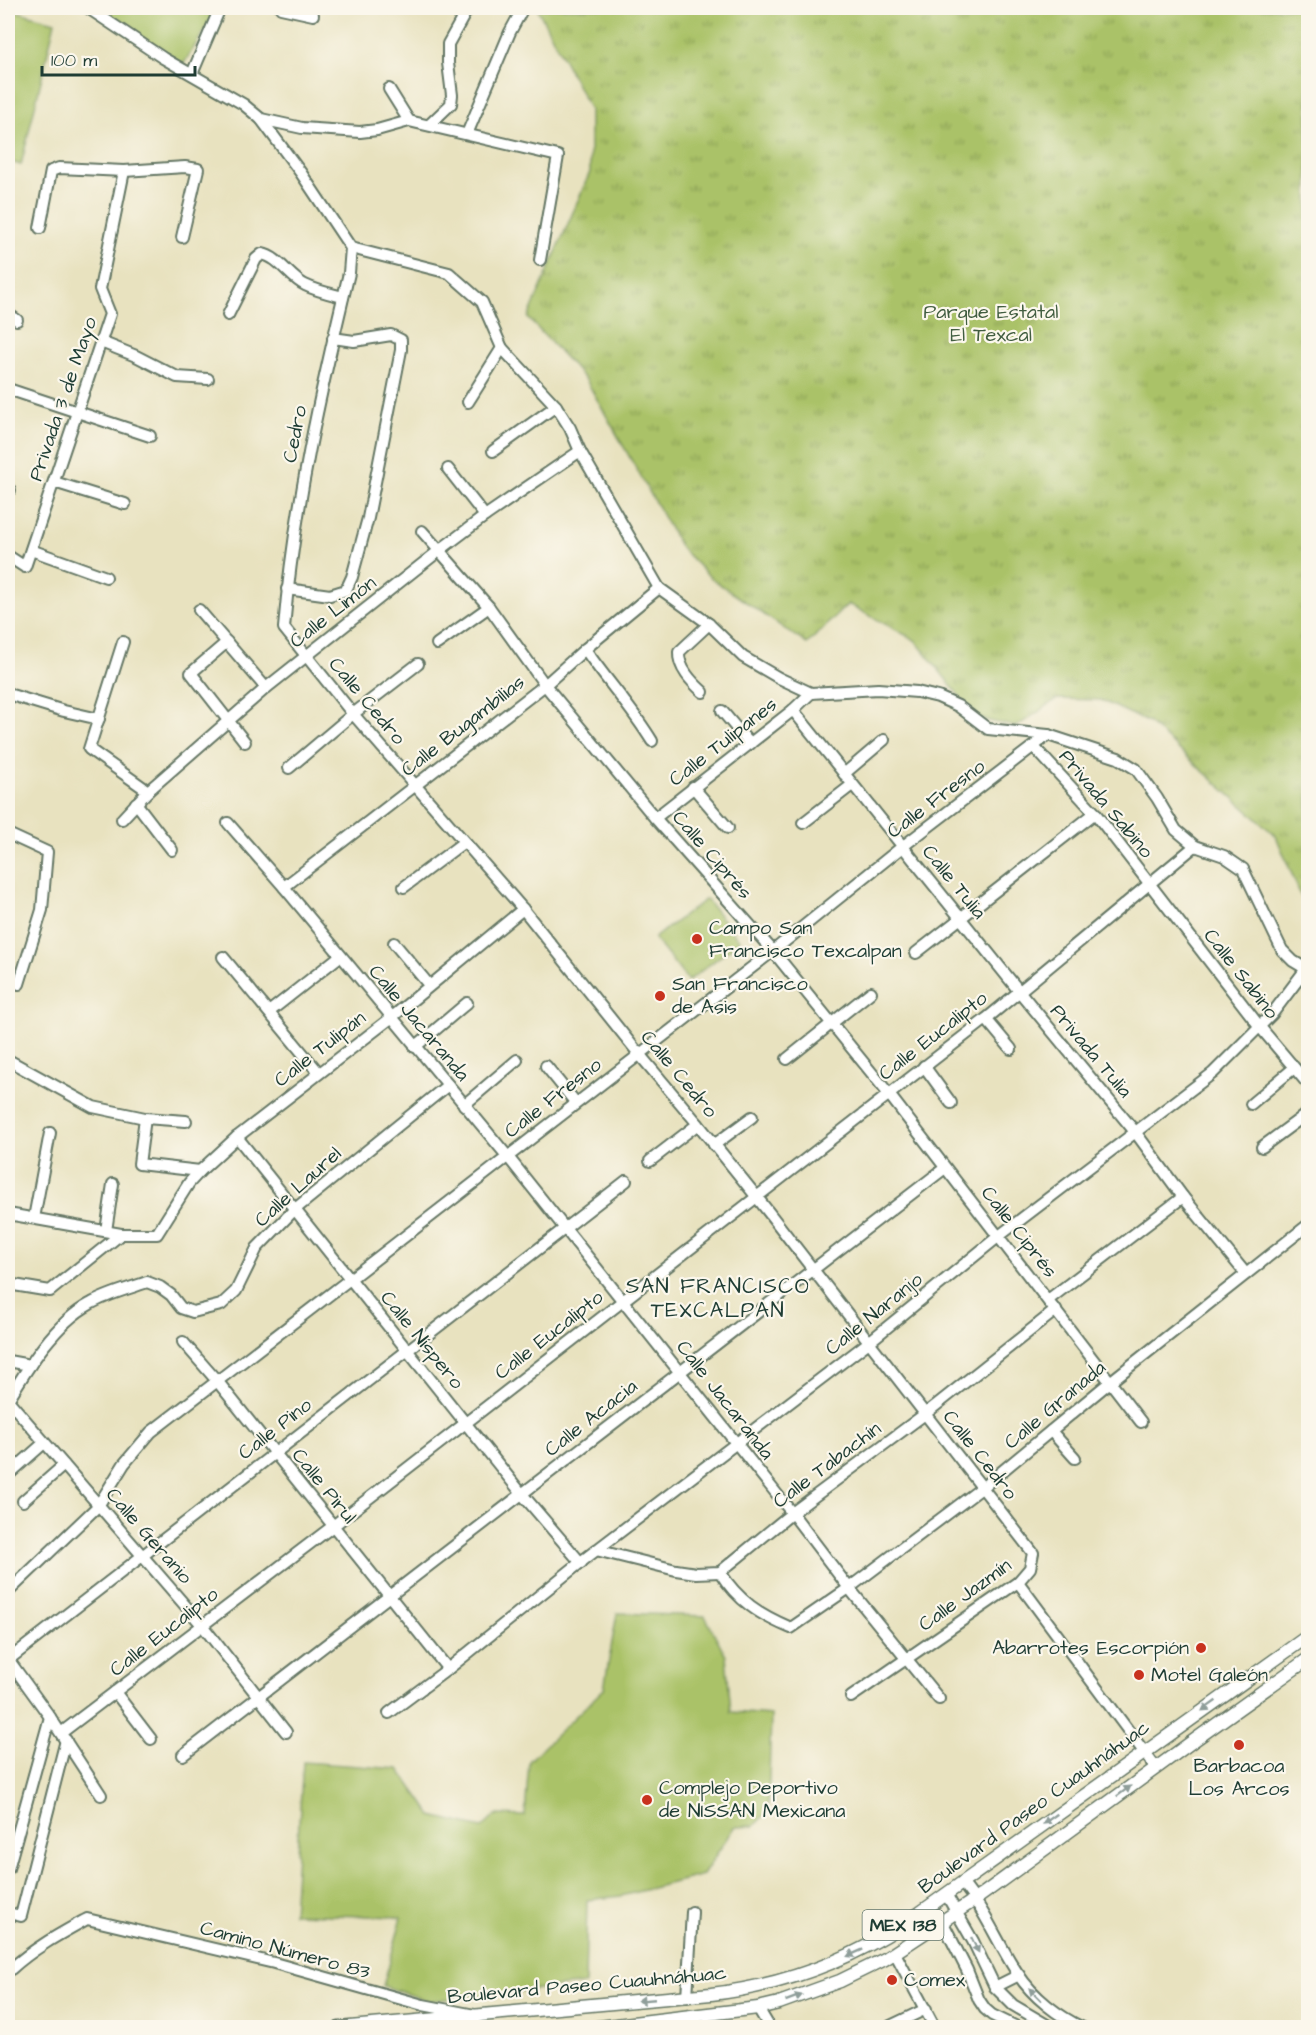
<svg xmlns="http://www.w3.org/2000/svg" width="1316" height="2035" font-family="'Architects Daughter',sans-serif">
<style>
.park{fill:url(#park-tufts);stroke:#64804e;stroke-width:1.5}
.pitch{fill:#aac267;stroke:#64804e;stroke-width:1.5}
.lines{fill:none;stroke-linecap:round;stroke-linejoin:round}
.minor-casing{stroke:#657765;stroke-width:14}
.major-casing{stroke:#657765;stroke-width:15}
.minor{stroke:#fff;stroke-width:10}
.major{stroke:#fff;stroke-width:12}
.oneway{fill:#8f9e9a}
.poi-dot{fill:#c8321e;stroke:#fbf7ec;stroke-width:2}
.labels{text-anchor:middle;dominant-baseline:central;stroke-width:4.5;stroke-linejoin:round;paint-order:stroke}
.shield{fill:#fbf7ec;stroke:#61756b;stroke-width:1.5}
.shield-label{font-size:18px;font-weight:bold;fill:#1f3d34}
.park-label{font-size:20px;fill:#425e41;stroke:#fbf7ec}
.street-label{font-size:20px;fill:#1f3d34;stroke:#fbf7ec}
.poi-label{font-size:20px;fill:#1f3d34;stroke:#fbf7ec;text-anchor:start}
.neighbourhood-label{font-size:21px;letter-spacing:1.5px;fill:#1f3d34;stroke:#fbf7ec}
</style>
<defs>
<pattern id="park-tufts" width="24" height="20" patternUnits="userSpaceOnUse" patternTransform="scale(1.5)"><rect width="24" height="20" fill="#aac267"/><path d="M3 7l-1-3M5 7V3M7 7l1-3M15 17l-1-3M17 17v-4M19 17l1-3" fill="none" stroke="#8a9f56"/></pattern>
</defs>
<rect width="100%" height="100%" fill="#fbf7ec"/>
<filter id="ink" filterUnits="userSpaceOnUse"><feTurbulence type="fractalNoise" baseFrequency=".0167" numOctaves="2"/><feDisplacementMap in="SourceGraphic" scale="12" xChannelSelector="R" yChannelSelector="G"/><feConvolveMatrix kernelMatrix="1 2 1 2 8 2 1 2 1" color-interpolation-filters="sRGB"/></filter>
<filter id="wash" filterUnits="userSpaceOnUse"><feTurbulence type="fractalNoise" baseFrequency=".008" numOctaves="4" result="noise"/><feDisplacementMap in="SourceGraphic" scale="24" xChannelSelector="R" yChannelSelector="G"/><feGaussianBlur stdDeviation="1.35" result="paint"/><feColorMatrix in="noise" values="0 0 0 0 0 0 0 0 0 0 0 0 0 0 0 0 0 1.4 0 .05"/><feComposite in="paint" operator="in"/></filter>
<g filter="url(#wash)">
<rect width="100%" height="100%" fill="#e8e2bf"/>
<polygon class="park" points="537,8 1308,8 1308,913 1276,836 1148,722 1101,700 1057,699 1016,727 977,718 915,640 848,604 807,644 712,579 681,548 586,380 528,318 590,172 590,110"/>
<g class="pitch">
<polygon points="101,8 217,8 212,19 183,65 144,39"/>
<polygon points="8,9 55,22 21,165 8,161"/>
<polygon points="706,899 740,941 688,981 654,938"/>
<polygon points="617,1613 705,1616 726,1656 731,1712 771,1715 768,1811 754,1826 734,1827 703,1875 621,1896 587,1900 585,1984 429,2001 383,1986 402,1917 293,1914 303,1762 399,1769 432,1816 482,1828 496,1815 525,1816 529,1761 604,1689"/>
</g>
</g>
<g filter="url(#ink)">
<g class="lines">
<defs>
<g id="minor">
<polyline points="88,8 163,58 243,104 261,119 301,173 351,248 449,273 482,302 502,348 556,406 570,428 580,451 659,588 709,624 743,657 779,678 811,693 878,689 917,692 938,697 958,706 988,729 1048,735 1118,758 1136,769 1157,798 1176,830 1195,846 1224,856 1243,869 1282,950 1293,961 1308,970"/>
<polyline points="281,8 313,15"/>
<polyline points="192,74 220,8"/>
<polyline points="389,89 409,121"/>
<polyline points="261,119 302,128 360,132 377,130 409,121 558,156 540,260"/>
<polyline points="429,125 451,104 452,95 448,63 448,44 468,8"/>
<polyline points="467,134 510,32 523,8"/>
<polyline points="40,228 51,171 59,168 124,171 185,167 198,169 182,237"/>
<path d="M351,248L349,273C321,389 294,508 284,628L353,714L523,909L639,1054L698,1124L756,1196L1033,1553L1030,1568L1018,1582L851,1697"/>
<polyline points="8,314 17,320"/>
<path d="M228,315L256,259L262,254C279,257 290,278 305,285C317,291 331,294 343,297"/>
<polyline points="101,342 136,356 177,377 208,379"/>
<polyline points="8,389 150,436"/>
<polyline points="468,402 502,348"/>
<polyline points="493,451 556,406"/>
<polyline points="448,469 485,516"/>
<polyline points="54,482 125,504"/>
<polyline points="8,490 10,490"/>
<polyline points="422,531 489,607 545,685 655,818 773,951 888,1093 1141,1422"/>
<polyline points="31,550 106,577"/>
<polyline points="8,556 25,567 110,314 100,289 124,171"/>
<polyline points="287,589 330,595 346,590 352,577 368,518 401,350 401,340 391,335 354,341 333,338"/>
<polyline points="199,610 266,688"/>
<polyline points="123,642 89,749 148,791"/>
<polyline points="227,642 191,673 245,742"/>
<polyline points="437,644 489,607"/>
<path d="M585,649C606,680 632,708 652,741"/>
<path d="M703,692C692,682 678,668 679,652L709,624"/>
<polyline points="8,694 64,711 99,719"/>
<polyline points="793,710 1019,991 1136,1133 1183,1197 1246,1274"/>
<polyline points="722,711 750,744"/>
<polyline points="1034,747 1095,813 1260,1027 1308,1084"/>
<polyline points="289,768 353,714 418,664"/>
<polyline points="844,774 884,740"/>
<polyline points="693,787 728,828"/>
<polyline points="136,803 172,850"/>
<polyline points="655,818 793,710 811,693"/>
<polyline points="122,819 148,791 266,688 440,550 485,516 580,451"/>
<polyline points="228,823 284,887 508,1157 792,1513 849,1588 939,1699"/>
<polyline points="803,823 852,785"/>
<polyline points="8,834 47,852 42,910 19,984"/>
<polyline points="284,887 545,685 585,649 659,588"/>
<polyline points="404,887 464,842"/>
<polyline points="394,943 429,985"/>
<polyline points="916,953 1095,813"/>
<polyline points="223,957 319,1073"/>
<polyline points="269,1012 340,956"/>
<polyline points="986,1019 1011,1049"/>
<polyline points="415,1047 467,1003"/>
<polyline points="787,1059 871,992"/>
<polyline points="8,1060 93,1107 145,1118 186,1121"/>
<polyline points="546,1066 576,1103"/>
<polyline points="924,1066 951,1103"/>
<polyline points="1251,1104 1294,1068"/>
<polyline points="464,1105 517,1060"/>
<polyline points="145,1118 139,1164 200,1171"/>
<polyline points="237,1137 522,1494 581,1563"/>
<polyline points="714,1145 752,1117"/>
<polyline points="1262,1147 1308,1113"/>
<polyline points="650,1161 698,1124"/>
<polyline points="8,1214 121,1234 157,1234 189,1183 200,1171 237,1137 391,1018 523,909"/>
<polyline points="34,1218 50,1133"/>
<polyline points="106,1231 113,1184"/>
<polyline points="8,1284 50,1291 121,1234"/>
<polyline points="1048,1300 1183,1197"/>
<polyline points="183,1342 218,1382 448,1669"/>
<polyline points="8,1361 30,1365"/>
<path d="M8,1400C28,1367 55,1323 90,1304C107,1294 128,1289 147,1282L160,1287L171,1295L181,1308L193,1312L221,1305L236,1291L257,1248L294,1210L448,1085"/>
<polyline points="8,1400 202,1625 286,1732"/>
<polyline points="1051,1431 1075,1458"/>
<polyline points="8,1475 44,1443"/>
<polyline points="23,1501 64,1465"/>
<polyline points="596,1550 676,1570 696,1573 720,1572 792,1513 925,1414 1056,1310"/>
<path d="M720,1572C738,1601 760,1615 791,1628L849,1588L983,1487L1110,1382L1308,1225"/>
<polyline points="1018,1582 1156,1768"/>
<polyline points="8,1592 98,1506 124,1464 151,1432 350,1279 773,951 902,847 1048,735"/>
<polyline points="8,1659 50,1717 101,1795"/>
<polyline points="8,1660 626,1181"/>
<polyline points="115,1692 151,1739"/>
<polyline points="389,1713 448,1669 586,1558 869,1342 999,1236 1213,1073 1272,1014 1306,969"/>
<polyline points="61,1733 333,1526 986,1019 1195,846"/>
<polyline points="183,1755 945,1168"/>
<polyline points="8,1869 50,1717"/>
<path d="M962,1883C985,1910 998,1944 1018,1974C1033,1997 1058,2016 1083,2028"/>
<polyline points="946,1894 973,1941 995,1987 1013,2005 1052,2028"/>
<polyline points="8,1913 21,1916 66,1740"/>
<polyline points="942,1921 967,1970 979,2000 985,2009 992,2015 1019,2028"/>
<polyline points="895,1953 935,2028"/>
<path d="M8,1969H11C34,1948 60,1934 87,1919L274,1963L423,2005L475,2015L476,2028"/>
<polyline points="995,1987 1019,1975"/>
<polyline points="687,1997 692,1912"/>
<polyline points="758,2008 770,2028"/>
<polyline points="886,2028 926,2009"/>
</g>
<g id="major">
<path d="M339,2028L711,1994C780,1986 844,1963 903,1925L1308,1636"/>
<polyline points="591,2028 758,2008 779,2003 840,1981 885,1959 976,1899 1189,1744 1308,1659"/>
</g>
</defs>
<use href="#minor" class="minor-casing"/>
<use href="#major" class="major-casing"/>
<use href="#minor" class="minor"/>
<use href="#major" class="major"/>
</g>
<defs><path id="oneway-solid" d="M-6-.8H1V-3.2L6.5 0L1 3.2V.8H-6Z" transform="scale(1.5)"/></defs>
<g class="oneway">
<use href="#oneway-solid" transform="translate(1209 1706) rotate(145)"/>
<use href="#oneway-solid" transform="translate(1124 1791) rotate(-37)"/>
<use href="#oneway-solid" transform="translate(1050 1819) rotate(144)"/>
<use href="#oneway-solid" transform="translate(975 1945) rotate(64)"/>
<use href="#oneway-solid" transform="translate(855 1953) rotate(156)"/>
<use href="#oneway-solid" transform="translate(1035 1994) rotate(-135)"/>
<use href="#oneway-solid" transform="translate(794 1998) rotate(-20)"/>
<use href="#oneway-solid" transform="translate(646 2000) rotate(175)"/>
</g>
</g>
<g class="poi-dot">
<circle cx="697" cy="939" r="6"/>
<circle cx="660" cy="996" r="6"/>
<circle cx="1201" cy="1648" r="6"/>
<circle cx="1139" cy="1675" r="6"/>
<circle cx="1239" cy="1745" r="6"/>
<circle cx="647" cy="1800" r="6"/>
<circle cx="892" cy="1980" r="6"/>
</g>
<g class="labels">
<rect class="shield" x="862.5" y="1910" width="81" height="30" rx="4.5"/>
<g class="shield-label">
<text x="903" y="1925">MEX 138</text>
</g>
<g class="park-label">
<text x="991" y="312">Parque Estatal<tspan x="991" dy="23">El Texcal</tspan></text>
</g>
<g class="street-label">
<text transform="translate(63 399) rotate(-71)">Privada 3 de Mayo</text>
<text transform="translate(295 434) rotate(-79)">Cedro</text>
<text transform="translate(333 612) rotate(-38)">Calle Limón</text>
<text transform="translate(367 701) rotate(50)">Calle Cedro</text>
<text transform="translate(463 726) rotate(-38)">Calle Bugambilias</text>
<text transform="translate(723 742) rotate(-38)">Calle Tulipanes</text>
<text transform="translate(936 799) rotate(-37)">Calle Fresno</text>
<text transform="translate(1106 804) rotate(50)">Privada Sabino</text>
<text transform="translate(712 855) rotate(49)">Calle Ciprés</text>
<text transform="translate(954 882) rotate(51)">Calle Tulia</text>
<text transform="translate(1241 974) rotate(52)">Calle Sabino</text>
<text transform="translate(419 1023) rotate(50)">Calle Jacaranda</text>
<text transform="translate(933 1036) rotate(-38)">Calle Eucalipto</text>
<text transform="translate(320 1049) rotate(-38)">Calle Tulipán</text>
<text transform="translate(1091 1051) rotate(50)">Privada Tulia</text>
<text transform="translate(679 1074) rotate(50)">Calle Cedro</text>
<text transform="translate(553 1098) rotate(-38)">Calle Fresno</text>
<text transform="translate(298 1187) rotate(-42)">Calle Laurel</text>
<text transform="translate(1019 1232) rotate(52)">Calle Ciprés</text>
<text transform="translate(874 1314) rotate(-39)">Calle Naranjo</text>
<text transform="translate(549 1335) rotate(-38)">Calle Eucalipto</text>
<text transform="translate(422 1340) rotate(51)">Calle Níspero</text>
<text transform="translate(725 1400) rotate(52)">Calle Jacaranda</text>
<text transform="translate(1055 1405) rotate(-40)">Calle Granada</text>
<text transform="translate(591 1418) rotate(-38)">Calle Acacia</text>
<text transform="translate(275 1429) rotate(-38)">Calle Pino</text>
<text transform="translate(980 1455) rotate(52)">Calle Cedro</text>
<text transform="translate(827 1465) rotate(-37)">Calle Tabachín</text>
<text transform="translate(324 1486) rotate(51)">Calle Pirul</text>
<text transform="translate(149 1536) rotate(49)">Calle Geranio</text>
<text transform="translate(965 1595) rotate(-36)">Calle Jazmín</text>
<text transform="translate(164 1632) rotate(-38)">Calle Eucalipto</text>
<text transform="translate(1034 1807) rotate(-36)">Boulevard Paseo Cuauhnáhuac</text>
<text transform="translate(285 1950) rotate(15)">Camino Número 83</text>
<text transform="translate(587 1985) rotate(-5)">Boulevard Paseo Cuauhnáhuac</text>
</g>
<g class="poi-label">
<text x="709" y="928">Campo San<tspan x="709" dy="23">Francisco Texcalpan</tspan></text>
<text x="672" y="984">San Francisco<tspan x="672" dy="23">de Asis</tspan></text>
<text x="1189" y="1648" text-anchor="end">Abarrotes Escorpión</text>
<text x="1151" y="1675">Motel Galeón</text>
<text x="1239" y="1766" text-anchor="middle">Barbacoa<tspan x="1239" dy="23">Los Arcos</tspan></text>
<text x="659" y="1788">Complejo Deportivo<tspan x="659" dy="23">de NISSAN Mexicana</tspan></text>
<text x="904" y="1980">Comex</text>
</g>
<g class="neighbourhood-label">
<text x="718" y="1286">SAN FRANCISCO<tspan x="718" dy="24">TEXCALPAN</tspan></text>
</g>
</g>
<rect width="1316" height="2035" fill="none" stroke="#fbf7ec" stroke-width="30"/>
<path d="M42 66v9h153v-9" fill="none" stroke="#1f3d34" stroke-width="3"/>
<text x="51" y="66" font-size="18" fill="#1f3d34" stroke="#fbf7ec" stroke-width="4.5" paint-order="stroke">100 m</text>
</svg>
